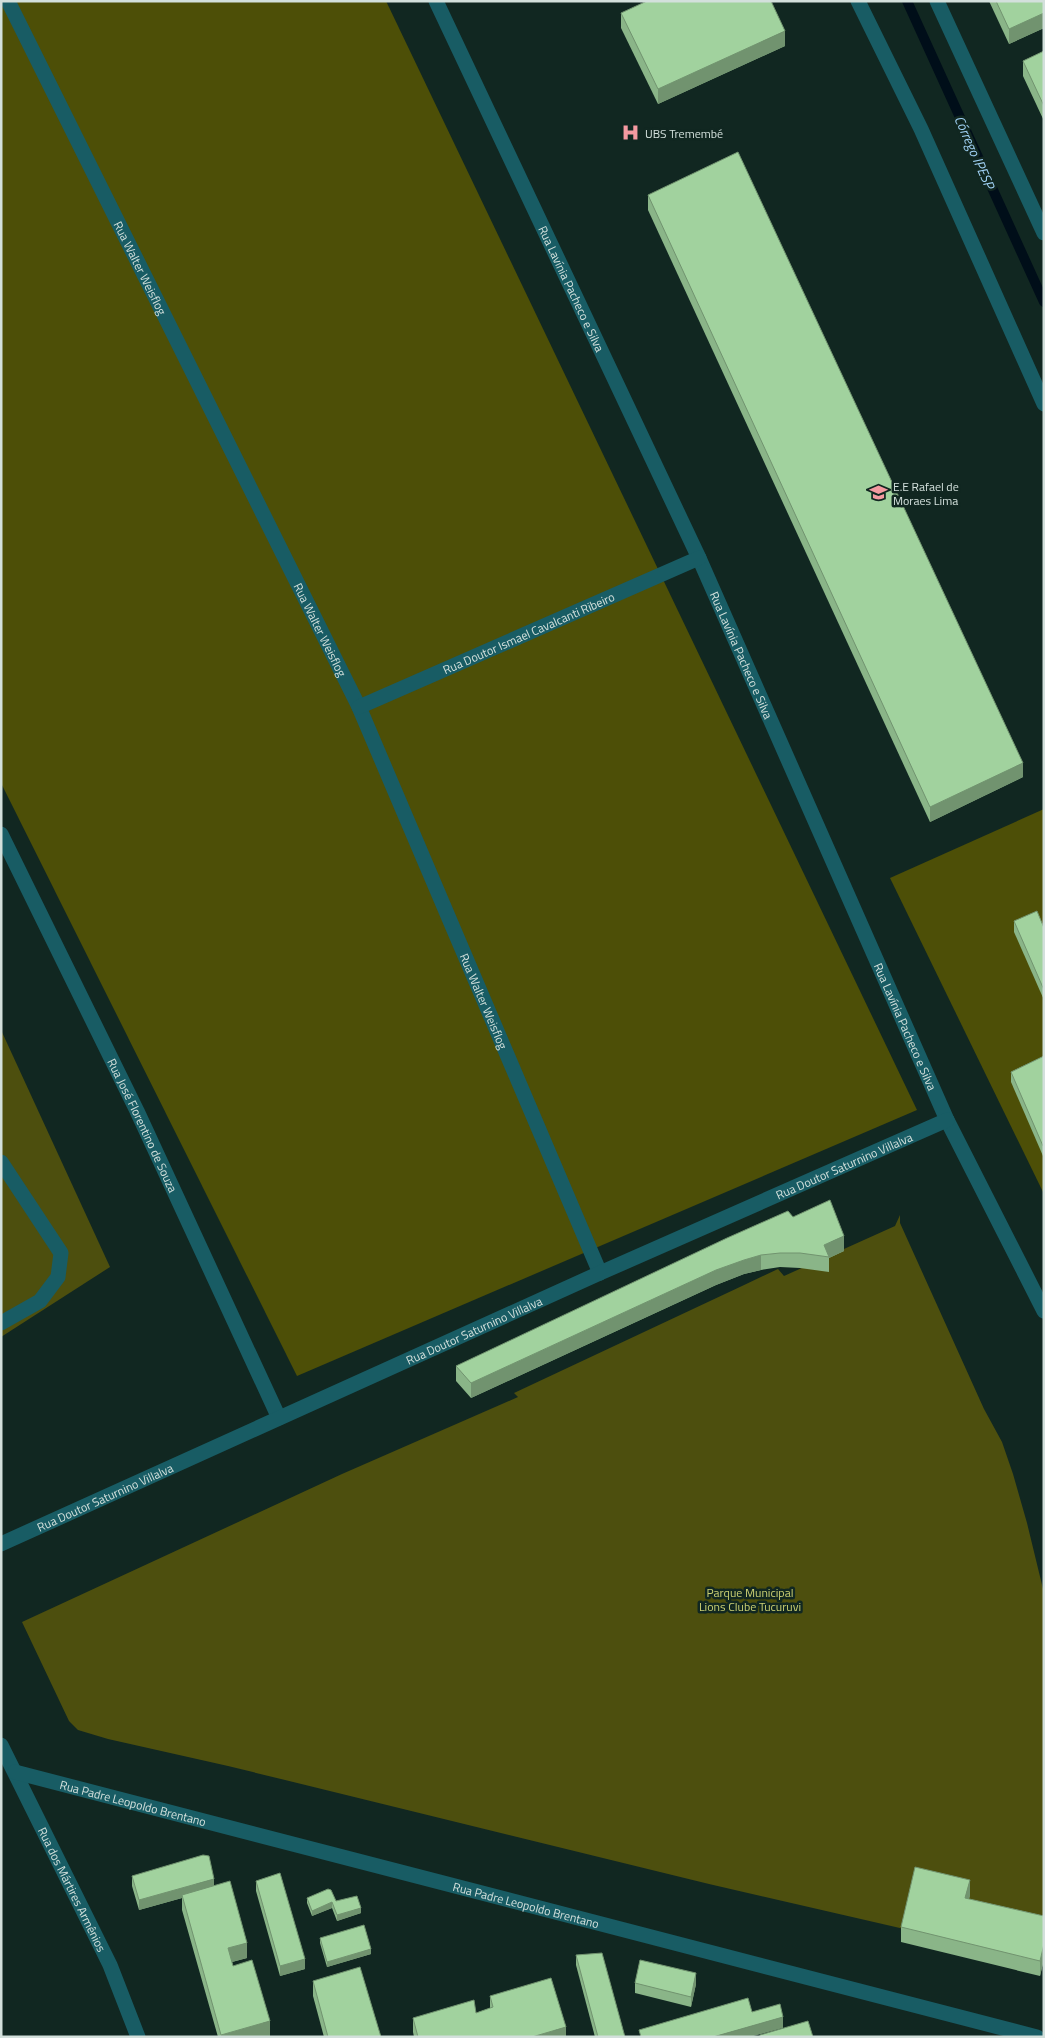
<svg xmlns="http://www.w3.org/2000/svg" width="1045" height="2038" font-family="'Titillium Web',sans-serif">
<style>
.green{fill:#4d4f0e}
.forest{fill:#4d4f07}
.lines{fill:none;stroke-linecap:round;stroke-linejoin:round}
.stream{stroke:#000e19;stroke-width:10}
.lane{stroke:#185c64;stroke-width:15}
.street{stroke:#185c64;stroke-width:15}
.wall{fill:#8ab588}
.shaded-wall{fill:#71936f}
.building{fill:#a1d29e;stroke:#71936f}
.labels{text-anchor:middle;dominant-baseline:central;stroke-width:5;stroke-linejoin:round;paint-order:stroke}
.poi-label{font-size:12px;fill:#d3e0dc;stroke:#112721;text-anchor:start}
.street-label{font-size:12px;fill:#d3e0dc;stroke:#112721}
.park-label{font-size:12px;fill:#cbd073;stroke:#112721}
.water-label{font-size:14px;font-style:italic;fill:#a0d1f4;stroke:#112721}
</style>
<rect width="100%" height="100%" fill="#112721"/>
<g class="green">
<polygon points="1,1030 110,1267 1,1337"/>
<polygon points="900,1215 900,1223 984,1409 1002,1442 1013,1474 1027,1523 1044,1593 1044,1964 965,1943 709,1884 228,1766 108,1739 78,1730 69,1721 22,1622 342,1474 518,1397 514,1393 742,1286 778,1269 784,1276 895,1226"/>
</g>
<g class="forest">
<polygon points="1,1 386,1 917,1110 297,1376 1,783"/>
<polygon points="1044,809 1044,1194 890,878"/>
</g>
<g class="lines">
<polyline class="stream" points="907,1 1044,302"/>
<polyline class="lane" points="1,1162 61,1253 58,1277 40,1301 1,1323"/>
<g class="street">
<path id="s1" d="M8,1L359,707L600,1273"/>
<path id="s2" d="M436,1L699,558L947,1120L1044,1311"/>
<polyline points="858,1 921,129 1044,404"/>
<polyline points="937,1 1044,233"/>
<path id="s3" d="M359,707L699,558"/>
<path id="s4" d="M1,834L137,1111L279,1418"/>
<path id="s5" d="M1,1544L600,1273L947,1120"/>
<path id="s6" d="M1,1745L110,1965L138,2037"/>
<path id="s7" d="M15,1772L1037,2037"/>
</g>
</g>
<g class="wall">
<polygon points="989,1 1044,1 1044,28 1009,44"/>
<polygon points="621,13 785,46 658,104 621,28"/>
<polygon points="1044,51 1044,121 1023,76 1023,61"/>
<polygon points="648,195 1023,777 930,822 648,210"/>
<polygon points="1014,921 1044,928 1044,1000 1014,932"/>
<polygon points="1044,1056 1044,1156 1043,1156 1011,1082 1011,1072"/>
<polygon points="793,1217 844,1251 829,1258 829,1272 800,1268 780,1267 761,1270 744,1274 716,1285 471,1398 456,1381 456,1366"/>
<polygon points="132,1876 214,1886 247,1958 232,1962 233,1966 270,2036 266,2037 218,2037 182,1910 182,1898 139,1910 132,1886"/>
<polygon points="256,1881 305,1969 280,1976 256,1891"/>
<polygon points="970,1895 969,1899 1044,1916 1044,1959 1040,1976 901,1942 901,1927"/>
<polygon points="307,1898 336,1901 361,1913 337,1921 332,1908 312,1916 307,1903"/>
<polygon points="320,1938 371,1954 327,1967 320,1943"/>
<polygon points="576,1955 625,2037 595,2037 576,1965"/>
<polygon points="313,1981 381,2037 324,2037 313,1996"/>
<polygon points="635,1983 696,1984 691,2007 635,1993"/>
<polygon points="490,1996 566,2037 414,2037 413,2032 413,2018 476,2013 490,2008"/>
</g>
<g class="shaded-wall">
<polygon points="1044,13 1044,28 1009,44 1009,29"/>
<polygon points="785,31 785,46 658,104 658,89"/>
<polygon points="1023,763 1023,777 930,822 930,807"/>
<rect x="1043" y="1146" width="1" height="10"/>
<polygon points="844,1236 844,1251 829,1258 824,1245"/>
<polygon points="761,1255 761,1270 744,1274 716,1285 471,1398 471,1383 716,1270 744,1260"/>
<polygon points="214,1879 214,1890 182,1895 182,1898 139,1910 139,1900"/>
<polygon points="970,1880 970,1895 965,1913 965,1898"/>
<polygon points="332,1902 332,1908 312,1916 312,1911"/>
<polygon points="361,1908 361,1913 337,1921 337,1915"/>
<polygon points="247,1943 247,1958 228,1963 228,1948"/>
<polygon points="1044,1944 1044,1959 1040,1976 1040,1961"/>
<polygon points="371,1949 371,1954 327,1967 327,1962"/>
<polygon points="305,1959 305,1969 280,1976 280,1966"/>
<polygon points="696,1973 696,1984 691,2007 691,1997"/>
<polygon points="783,2017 783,2028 750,2037 713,2037"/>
<polygon points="270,2021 270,2036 266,2037 221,2037 221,2035"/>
<polygon points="566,2027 566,2037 532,2037"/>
</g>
<g class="building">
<polygon points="647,1 771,1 785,31 658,89 621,13"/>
<polygon points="996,1 1044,1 1044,13 1009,29"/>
<polygon points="1044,51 1044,106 1023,61"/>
<polygon points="738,152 1023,763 930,807 648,195"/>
<polygon points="1037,911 1044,928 1044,990 1014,921"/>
<polygon points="1044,1056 1044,1146 1043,1146 1011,1072"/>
<polygon points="830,1200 844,1236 824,1245 829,1257 800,1253 780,1253 761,1255 744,1260 716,1270 471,1383 456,1366 727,1238 788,1211 793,1217"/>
<polygon points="203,1855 209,1856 214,1879 139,1900 132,1876"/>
<polygon points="915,1867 970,1880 965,1898 1044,1916 1044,1944 1040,1961 901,1927"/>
<polygon points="280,1873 305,1959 280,1966 256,1881"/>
<polygon points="230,1881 247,1943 228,1948 233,1966 252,1960 270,2021 221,2035 182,1895"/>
<polygon points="328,1889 331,1890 336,1901 357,1896 361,1908 337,1915 332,1902 312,1911 307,1898"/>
<polygon points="364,1925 371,1949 327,1962 320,1938"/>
<polygon points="602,1953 625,2037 598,2037 576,1955"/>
<polygon points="640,1960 696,1973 691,1997 635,1983"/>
<polygon points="360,1967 381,2037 328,2037 313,1981"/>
<polygon points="551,1978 566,2027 532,2037 418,2037 413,2018 474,2000 476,2013 493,2007 490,1996"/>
<polygon points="748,1998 752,2012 780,2004 783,2017 713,2037 641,2037 639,2030"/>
<polygon points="808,2021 813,2037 760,2037 760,2035"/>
</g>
<defs>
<symbol id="hospital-bare" viewBox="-9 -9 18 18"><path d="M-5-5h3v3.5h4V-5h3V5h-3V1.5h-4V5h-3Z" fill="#f49aa1" stroke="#112721" stroke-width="2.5" paint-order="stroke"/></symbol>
<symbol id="school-bare" viewBox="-9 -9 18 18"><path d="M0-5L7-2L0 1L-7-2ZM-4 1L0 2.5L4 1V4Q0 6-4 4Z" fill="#f49aa1" stroke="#112721" stroke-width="2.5" paint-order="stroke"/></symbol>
</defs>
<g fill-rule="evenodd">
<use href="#hospital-bare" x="618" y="120" width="25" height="25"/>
<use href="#school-bare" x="866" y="480" width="25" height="25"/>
</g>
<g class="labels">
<g class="poi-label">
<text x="645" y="133">UBS Tremembé</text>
<text x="893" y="486">E.E Rafael de<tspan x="893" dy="14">Moraes Lima</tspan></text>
</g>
<g class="street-label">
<text stroke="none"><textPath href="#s1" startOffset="298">Rua Walter Weisflog</textPath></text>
<text stroke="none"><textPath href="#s2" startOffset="318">Rua Lavínia Pacheco e Silva</textPath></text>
<text stroke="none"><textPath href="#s1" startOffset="702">Rua Walter Weisflog</textPath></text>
<text stroke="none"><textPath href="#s3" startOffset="185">Rua Doutor Ismael Cavalcanti Ribeiro</textPath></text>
<text stroke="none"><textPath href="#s2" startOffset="722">Rua Lavínia Pacheco e Silva</textPath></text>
<text stroke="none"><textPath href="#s1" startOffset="1108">Rua Walter Weisflog</textPath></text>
<text stroke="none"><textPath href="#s2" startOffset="1128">Rua Lavínia Pacheco e Silva</textPath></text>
<text stroke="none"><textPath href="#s4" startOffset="324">Rua José Florentino de Souza</textPath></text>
<text stroke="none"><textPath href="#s5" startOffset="924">Rua Doutor Saturnino Villalva</textPath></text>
<text stroke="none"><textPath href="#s5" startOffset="519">Rua Doutor Saturnino Villalva</textPath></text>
<text stroke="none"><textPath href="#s5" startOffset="114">Rua Doutor Saturnino Villalva</textPath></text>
<text stroke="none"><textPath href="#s7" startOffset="122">Rua Padre Leopoldo Brentano</textPath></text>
<text stroke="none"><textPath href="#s6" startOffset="161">Rua dos Mártires Armênios</textPath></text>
<text stroke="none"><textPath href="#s7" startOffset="528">Rua Padre Leopoldo Brentano</textPath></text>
</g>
<g class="park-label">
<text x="750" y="1592">Parque Municipal<tspan x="750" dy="14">Lions Clube Tucuruvi</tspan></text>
</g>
<g class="water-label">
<text transform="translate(975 152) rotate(66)">Córrego IPESP</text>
</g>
</g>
<rect width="1045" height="2038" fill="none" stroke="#d3e0dc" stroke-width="5"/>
</svg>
